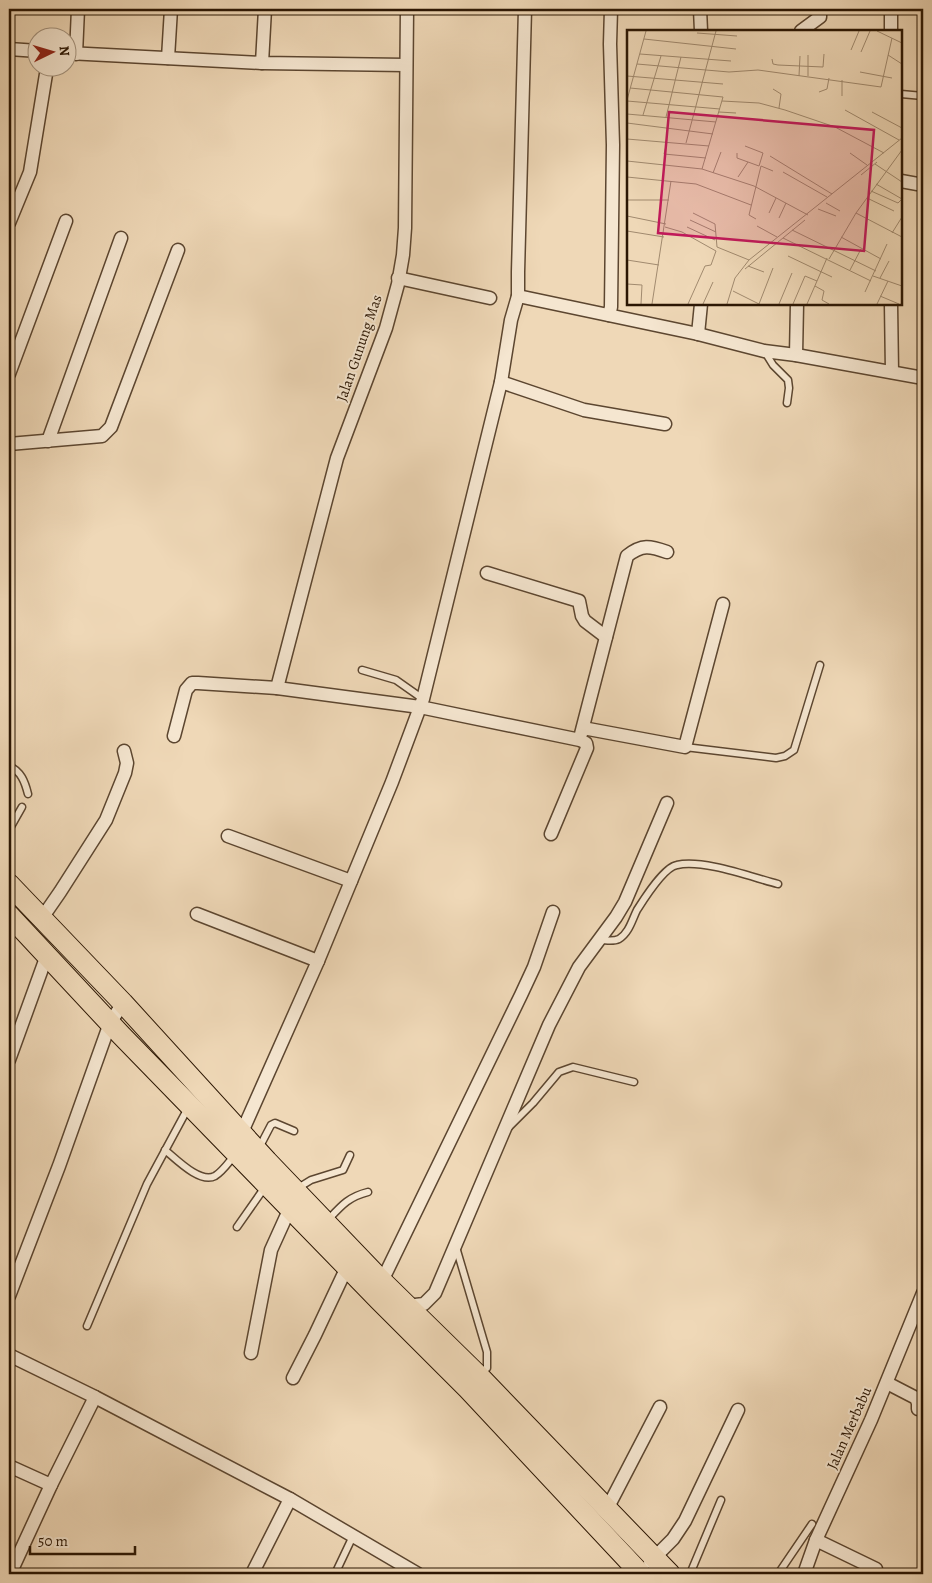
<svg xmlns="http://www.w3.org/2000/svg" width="932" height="1583" font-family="Alegreya,serif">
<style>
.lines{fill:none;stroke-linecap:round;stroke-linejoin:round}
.service-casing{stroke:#5c4630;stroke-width:9}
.minor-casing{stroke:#5c4630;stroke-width:15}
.primary-casing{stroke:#2b1603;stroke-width:22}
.service{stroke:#f5e6d0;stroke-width:6}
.minor{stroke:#f5e6d0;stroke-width:12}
.primary{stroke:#efd8b7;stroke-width:20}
.labels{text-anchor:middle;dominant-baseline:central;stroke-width:4;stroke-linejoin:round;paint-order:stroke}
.street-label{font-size:15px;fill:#2b1603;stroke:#f5e6d0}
.inset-road{fill:none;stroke:#a18a6f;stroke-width:1}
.view{fill:#c2185b;fill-opacity:0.15;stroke:#c2185b;stroke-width:2.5}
.inset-edge{fill:none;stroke:#2b1603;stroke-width:2.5}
</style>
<rect width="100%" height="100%" fill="#efd8b7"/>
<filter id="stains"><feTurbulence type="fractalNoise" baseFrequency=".004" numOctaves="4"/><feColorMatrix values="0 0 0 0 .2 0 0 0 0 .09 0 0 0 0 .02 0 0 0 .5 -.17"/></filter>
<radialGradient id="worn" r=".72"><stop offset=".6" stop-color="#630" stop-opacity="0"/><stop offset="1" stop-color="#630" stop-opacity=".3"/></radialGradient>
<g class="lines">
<defs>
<g id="service">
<polyline points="901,94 923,96"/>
<polyline points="765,352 773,365 788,380 789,388 787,403"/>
<polyline points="362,670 396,680 423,699"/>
<polyline points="685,747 776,758 785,756 794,750 820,665"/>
<path d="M9,766C21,771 25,782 28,794"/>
<polyline points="9,830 22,807"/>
<path d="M600,940C606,940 613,942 619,939C629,933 632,920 637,910C644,899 664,867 677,865C703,859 751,877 778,884"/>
<polyline points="509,1127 533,1103 559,1072 573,1067 634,1082"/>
<polyline points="259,1148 271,1125 275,1123 294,1131"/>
<path d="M165,1150C176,1159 200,1184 215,1176C222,1172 229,1162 234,1156"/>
<polyline points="298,1188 311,1180 343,1170 350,1155"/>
<path d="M327,1221C341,1206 348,1197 368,1192"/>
<polyline points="237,1227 265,1187"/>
<polyline points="456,1247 487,1352 487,1368 480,1375"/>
<polyline points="87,1326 147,1184 188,1108"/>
<polyline points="335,1574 353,1536"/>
<polyline points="690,1574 721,1500"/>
<polyline points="778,1574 812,1524"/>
</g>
<g id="minor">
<polyline points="700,9 701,31"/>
<polyline points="801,31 820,17 820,9"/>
<polyline points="891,31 891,9"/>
<polyline points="9,49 38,51"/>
<polyline points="68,53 262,63 406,65"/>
<polyline points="76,54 78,9"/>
<polyline points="168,58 171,9"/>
<polyline points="262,63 265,9"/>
<polyline points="901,181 923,185"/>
<polyline points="9,223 30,172 47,68"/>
<polyline points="398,278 490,298"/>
<polyline points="518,296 518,272 525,9"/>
<polyline points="891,304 892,372"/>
<polyline points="609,315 611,307 613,145 610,44 611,9"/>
<polyline points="698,334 701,304"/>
<polyline points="796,355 797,304"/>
<polyline points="9,374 66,221"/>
<polyline points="501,382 584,410 665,424"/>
<polyline points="48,441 121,238"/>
<polyline points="9,444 102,436 111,427 178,250"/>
<polyline points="487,573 579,601 582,616 585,621 606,637"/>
<polyline points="277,688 337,458 386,328 398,284 403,255 405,228 407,9"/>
<polyline points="583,728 685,747 723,604"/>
<path d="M581,734L627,556C642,544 650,546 667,552"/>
<polyline points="174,736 186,690 192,683 198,683 277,688 420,707 580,740 586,743 587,748 551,834"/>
<polyline points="228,836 351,881"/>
<polyline points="197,914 318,961"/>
<polyline points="42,918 60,892 106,820 125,773 127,763 124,751"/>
<polyline points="9,1060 47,955"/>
<polyline points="242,1132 318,961 392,782 423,699 501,382 511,320 518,296 698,334 764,351 796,355 923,378"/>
<polyline points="382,1281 521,995 534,967 553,912"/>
<polyline points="9,1296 59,1166 110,1023 123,1003"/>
<polyline points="406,1306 424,1304 435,1293 549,1025 579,967 616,917 625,902 667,803"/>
<polyline points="251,1353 271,1250 290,1208"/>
<polyline points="9,1355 95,1397 290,1499 418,1574"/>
<polyline points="293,1378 315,1335 347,1267"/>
<polyline points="887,1383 916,1398 918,1403 918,1409"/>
<polyline points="9,1466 51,1485"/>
<polyline points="607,1509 660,1407"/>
<polyline points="816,1540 876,1569"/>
<polyline points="650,1562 673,1539 685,1521 738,1410"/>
<polyline points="10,1574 51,1485 95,1397"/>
<polyline points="252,1574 290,1499"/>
<polyline points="804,1574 816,1540 871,1420 923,1293"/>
</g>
<g id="primary">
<polyline points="9,884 123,1003 267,1161 382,1281 479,1376 670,1574"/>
<polyline points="9,915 121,1035 379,1300 468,1389 641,1574"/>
</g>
</defs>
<use href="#service" class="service-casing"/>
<use href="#minor" class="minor-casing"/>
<use href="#primary" class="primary-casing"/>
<use href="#service" class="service"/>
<use href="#minor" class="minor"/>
<use href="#primary" class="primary"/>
</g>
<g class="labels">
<g class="street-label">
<text transform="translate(359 348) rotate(-71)">Jalan Gunung Mas</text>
<text transform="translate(849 1428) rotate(-66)">Jalan Merbabu</text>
</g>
</g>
<g transform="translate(627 30)">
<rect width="275" height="275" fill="#efd8b7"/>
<path class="inset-road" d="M250,1L275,13M70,3L110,6M17,9L109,19M224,20L232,1M234,22L243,1M13,24L104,31M181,25V46M261,25L275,34M145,29L146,34L151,35L196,37L197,24M10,34L102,42L131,40L254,57L265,8M233,42L265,48M0,46L96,54M172,46L173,26M215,50V66M3,58L96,67L75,139L127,156L181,185M146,59L154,64L152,78M192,62L200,59L202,48M0,70L19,1M0,71L93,79M95,71L132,73L158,80L208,97L257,123M218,80L272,110M92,82L109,83M245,82L275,98M0,84L89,92M16,85L34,26M39,87L54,27M0,93L86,104M0,109L82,116M40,112L37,124L79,128M59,113L89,1M118,116L136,123L132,136M110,123V128L132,136M223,123L240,135M143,126L205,164M0,131L75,139M248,134L275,152M156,142L200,167M86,143L94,122M234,145L250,132M0,147L69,154L124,175M111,147L121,132M249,154L275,169M244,161L271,173L275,169M240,168L267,181M0,170H42M199,173L213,181M191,179L209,186M66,183L88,194L90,217L122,230M142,183L149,168M229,183L275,207M0,186L39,194M152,188L159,173M129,189L122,185L134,136L146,141M63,190L89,202M130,196L150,207M38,197L55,202L89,221M60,197L88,210M165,200L249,241M0,201L37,207M265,203L275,187M214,207L254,229M156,208L244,251M161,226L205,247M202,229L229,183L275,120M0,230L32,235M121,236L137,242M118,239L178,190M223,240L234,219M246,246L275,256M253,248L262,231M0,254L15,255L14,274M188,256L197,261L195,270L202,274M106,261L132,274L146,238M238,262L260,214M253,266L272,274M25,274L44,151M61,274L78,236L84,235L89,221M76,274L86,252M100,274L108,248L122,230L275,108M152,274L165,243M166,274L178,246L190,251M180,274L200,228M250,274L261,251"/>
<path class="view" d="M42,82L247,100L237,221L31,203Z"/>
<rect width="275" height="275" class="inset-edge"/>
</g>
<rect width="932" height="1583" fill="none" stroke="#efd8b7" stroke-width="30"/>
<rect x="10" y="10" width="912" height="1563" fill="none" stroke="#2b1603" stroke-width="2.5"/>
<rect x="15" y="15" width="902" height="1553" fill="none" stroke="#2b1603"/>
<g transform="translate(52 52) rotate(85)"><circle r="24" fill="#f5e6d0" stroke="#a4937e"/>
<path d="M0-4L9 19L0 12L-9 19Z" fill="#8f2418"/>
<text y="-8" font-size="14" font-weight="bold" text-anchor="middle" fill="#2b1603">N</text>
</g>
<path d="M30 1546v8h105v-8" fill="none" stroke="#2b1603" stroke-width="2.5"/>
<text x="38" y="1546" font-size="15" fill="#2b1603" stroke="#f5e6d0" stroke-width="4" paint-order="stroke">50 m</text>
<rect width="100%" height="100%" filter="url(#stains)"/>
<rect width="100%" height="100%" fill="url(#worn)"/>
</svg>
